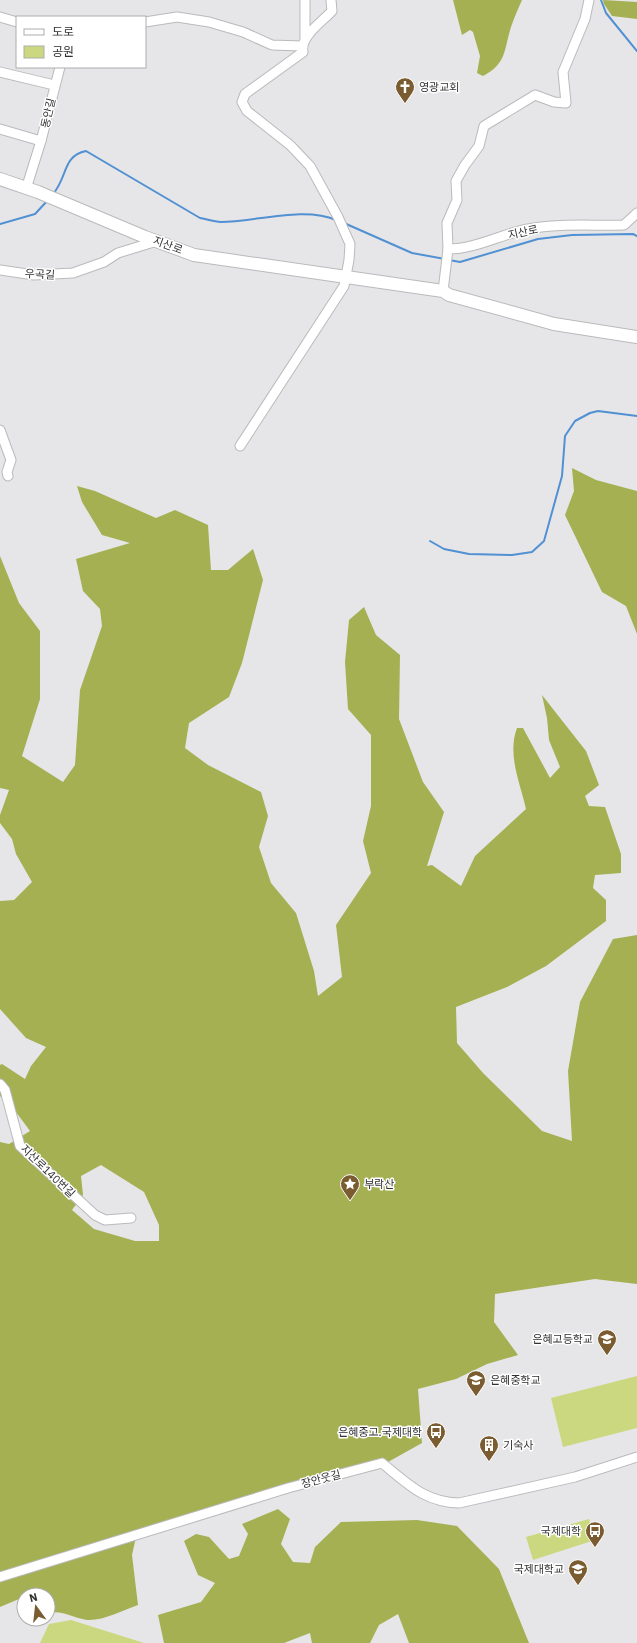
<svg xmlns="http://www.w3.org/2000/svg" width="637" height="1643" font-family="'IBM Plex Sans','Noto Sans KR',sans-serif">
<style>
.green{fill:#cbd87f}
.forest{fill:#a4b052;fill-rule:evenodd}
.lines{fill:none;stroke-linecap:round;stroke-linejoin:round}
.stream{stroke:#5190d2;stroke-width:2}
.minor-casing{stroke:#bababd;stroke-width:11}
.major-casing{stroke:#bababd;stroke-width:14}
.minor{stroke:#fff;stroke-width:9}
.major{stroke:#fff;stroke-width:12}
.labels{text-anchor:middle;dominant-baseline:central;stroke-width:3;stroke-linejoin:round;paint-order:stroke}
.poi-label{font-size:11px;fill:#313132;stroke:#fff;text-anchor:start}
.street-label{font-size:11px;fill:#313132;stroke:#fff}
</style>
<rect width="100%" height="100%" fill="#e6e6e8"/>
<g class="green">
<polygon points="637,1376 637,1428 563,1447 551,1398"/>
<polygon points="589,1519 595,1540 533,1560 526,1537"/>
<polygon points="71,1620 144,1643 40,1643 49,1624"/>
</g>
<g class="forest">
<path d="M453,0H522C518,9 514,18 511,27C504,49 507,64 483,76L477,73L480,56L473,32L470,30L462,35Z"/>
<polygon points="603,0 637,2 637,19 612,16 604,4"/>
<polygon points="572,468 596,480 637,491 637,634 626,606 602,592 565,515 574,491"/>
<path d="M77,486L95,491L156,518L175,510L208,525L211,570H228L253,549L263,580L242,663L229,697L189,723L185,748L208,765L261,792L268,816L259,847L271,883L296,913L314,971L318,996L342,977L336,925L371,873L363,841L371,806V735L348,709L345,662L349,620L364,607L376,635L400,655L399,719L423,782L444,812L427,866L432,865L461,886L475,856L526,809C520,782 507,755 517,728H523L550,778L560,767L549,740L547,718L542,695L586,751L599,785L585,796L589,806L605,807L621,854V873L595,875L593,888L606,900V921L546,966L507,987L456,1007L457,1043L483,1073L542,1131L572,1141L568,1071L580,1002L613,939L637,935V1284L595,1279L495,1294L494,1322L518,1355L487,1364L456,1379L418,1389L422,1443L388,1462L289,1488L136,1537L132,1555L138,1605C124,1610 103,1621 87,1620C72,1618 64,1610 48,1613V1595H24V1602L19,1599L0,1607V1142L9,1144L30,1131L16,1112L0,1096V1065L2,1064L25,1079L31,1066L46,1047L26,1038L0,1009V901L14,900L32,882L16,854L12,839L0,823V815L9,790L0,788V556L19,603L40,631V699L22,756L63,782L75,765L80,690L102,626L100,609L83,591L76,559L130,543L102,535L82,502ZM101,1165L144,1192L159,1225V1241H135L94,1229L72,1210L83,1195L81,1176Z"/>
<polygon points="278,1509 290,1519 281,1544 293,1562 310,1563 315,1547 341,1522 417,1520 457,1526 499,1569 529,1643 409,1643 398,1614 379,1625 370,1643 312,1643 310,1633 284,1643 164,1643 158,1615 201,1602 215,1583 198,1575 184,1541 196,1534 209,1537 229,1559 239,1556 248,1534 242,1524"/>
</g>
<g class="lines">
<g class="stream">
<polyline points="601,0 606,13 637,51"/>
<path d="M53,194C68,177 62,156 86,151L200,218C206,219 214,222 221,222C255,222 304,206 336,220"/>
<polyline points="344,223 412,253 445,259"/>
<polyline points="0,224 35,214 48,200"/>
<polyline points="449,260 460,262 538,239 572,235 633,234 637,236"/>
<polyline points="430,541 444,549 469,554 512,555 532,552 544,541 562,476 565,436 575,421 590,413 598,411 637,416"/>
</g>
<defs>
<g id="minor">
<polyline points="305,0 305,38"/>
<polyline points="0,17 17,22"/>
<polyline points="145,22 177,17 209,22 243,32 272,45 302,46"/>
<polyline points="0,72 54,85"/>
<polyline points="0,129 41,141"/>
<polyline points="26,189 41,141 60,67"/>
<polyline points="448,249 447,223 457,200 456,181 465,165 479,146 484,126 535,95 554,102 566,103 563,72 585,19 589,0"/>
<polyline points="0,270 34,275 73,273 104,262 118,253 157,241"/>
<path d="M443,291L448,249C476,249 501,234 528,229C559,223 592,226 624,225L637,213"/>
<polyline points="0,430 11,460 7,472 8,476"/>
<path d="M240,446L344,286L349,260L350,244L338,217L310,166L290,145L247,111L242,102L245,94L303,52C300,36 322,22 332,11L331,0"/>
<polyline points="0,1084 5,1090 20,1146 95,1215 105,1220 131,1218"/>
<path d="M0,1577L288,1488L382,1463C407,1483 424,1502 459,1503L575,1477L637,1457"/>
</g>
<polyline id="major" points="0,179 38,192 145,237 194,255 443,291 449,295 554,324 637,337"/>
</defs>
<use href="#minor" class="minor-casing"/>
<use href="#major" class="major-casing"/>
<use href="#minor" class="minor"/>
<use href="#major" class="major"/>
</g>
<defs>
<symbol id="church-pin" viewBox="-11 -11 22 30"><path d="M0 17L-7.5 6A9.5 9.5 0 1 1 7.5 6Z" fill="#7a5c30" stroke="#fff"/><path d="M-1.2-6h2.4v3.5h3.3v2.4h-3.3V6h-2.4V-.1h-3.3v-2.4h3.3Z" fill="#fff"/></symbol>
<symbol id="sight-pin" viewBox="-11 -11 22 30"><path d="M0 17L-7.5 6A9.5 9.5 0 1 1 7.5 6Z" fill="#7a5c30" stroke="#fff"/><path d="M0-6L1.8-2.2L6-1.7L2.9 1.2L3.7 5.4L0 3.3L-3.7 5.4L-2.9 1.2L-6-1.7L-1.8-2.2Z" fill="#fff"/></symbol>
<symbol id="school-pin" viewBox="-11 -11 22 30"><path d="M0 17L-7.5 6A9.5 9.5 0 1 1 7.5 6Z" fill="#7a5c30" stroke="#fff"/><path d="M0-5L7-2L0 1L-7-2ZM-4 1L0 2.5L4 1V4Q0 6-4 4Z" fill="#fff"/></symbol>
<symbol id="bus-pin" viewBox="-11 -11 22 30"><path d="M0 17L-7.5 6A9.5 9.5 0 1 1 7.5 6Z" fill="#7a5c30" stroke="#fff"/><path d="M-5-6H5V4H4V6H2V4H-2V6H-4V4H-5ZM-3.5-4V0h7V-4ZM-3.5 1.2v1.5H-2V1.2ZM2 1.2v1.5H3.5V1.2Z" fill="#fff"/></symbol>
<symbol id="building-pin" viewBox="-11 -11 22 30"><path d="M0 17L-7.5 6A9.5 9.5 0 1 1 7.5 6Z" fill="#7a5c30" stroke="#fff"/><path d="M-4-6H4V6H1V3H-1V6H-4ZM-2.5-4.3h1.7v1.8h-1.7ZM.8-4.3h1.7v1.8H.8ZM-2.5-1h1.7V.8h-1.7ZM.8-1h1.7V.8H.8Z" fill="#fff"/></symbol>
<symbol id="university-pin" viewBox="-11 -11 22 30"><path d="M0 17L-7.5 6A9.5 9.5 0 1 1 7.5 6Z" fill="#7a5c30" stroke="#fff"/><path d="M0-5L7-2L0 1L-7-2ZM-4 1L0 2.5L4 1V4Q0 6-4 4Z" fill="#fff"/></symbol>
</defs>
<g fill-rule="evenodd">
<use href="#church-pin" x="394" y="76" width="22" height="30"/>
<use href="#sight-pin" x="339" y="1173" width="22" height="30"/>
<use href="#school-pin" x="596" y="1328" width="22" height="30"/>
<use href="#school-pin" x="465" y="1369" width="22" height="30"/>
<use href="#bus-pin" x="425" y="1421" width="22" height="30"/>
<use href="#building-pin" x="478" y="1434" width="22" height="30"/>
<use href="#bus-pin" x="584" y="1520" width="22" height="30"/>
<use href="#university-pin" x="567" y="1558" width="22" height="30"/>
</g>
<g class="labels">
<g class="poi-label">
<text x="419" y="87">영광교회</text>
<text x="364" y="1184">부락산</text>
<text x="593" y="1339" text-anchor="end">은혜고등학교</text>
<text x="490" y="1380">은혜중학교</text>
<text x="422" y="1432" text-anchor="end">은혜중고.국제대학</text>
<text x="503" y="1445">기숙사</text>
<text x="581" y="1531" text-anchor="end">국제대학</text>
<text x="564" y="1569" text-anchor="end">국제대학교</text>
</g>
<g class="street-label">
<text transform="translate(48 113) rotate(-77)">동안길</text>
<text transform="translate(523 232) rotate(-12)">지산로</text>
<text transform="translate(168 245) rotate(20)">지산로</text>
<text transform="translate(40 274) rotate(3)">우곡길</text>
<text transform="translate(48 1171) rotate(44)">지산로140번길</text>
<text transform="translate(321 1479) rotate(-15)">장안웃길</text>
</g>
</g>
<rect x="16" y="16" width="130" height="52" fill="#ffffff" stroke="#adadad"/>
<rect x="24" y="29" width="20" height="6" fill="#ffffff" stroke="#adadad"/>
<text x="52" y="36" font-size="12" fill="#313132">도로</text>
<rect x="24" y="46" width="20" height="12" fill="#cbd87f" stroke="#adadad"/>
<text x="52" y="56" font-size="12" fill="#313132">공원</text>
<g transform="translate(36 1607) rotate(345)"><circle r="19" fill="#ffffff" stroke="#adadad"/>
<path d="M0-3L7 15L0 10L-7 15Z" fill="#7a5c30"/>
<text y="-6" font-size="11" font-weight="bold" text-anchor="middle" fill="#313132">N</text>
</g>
</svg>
